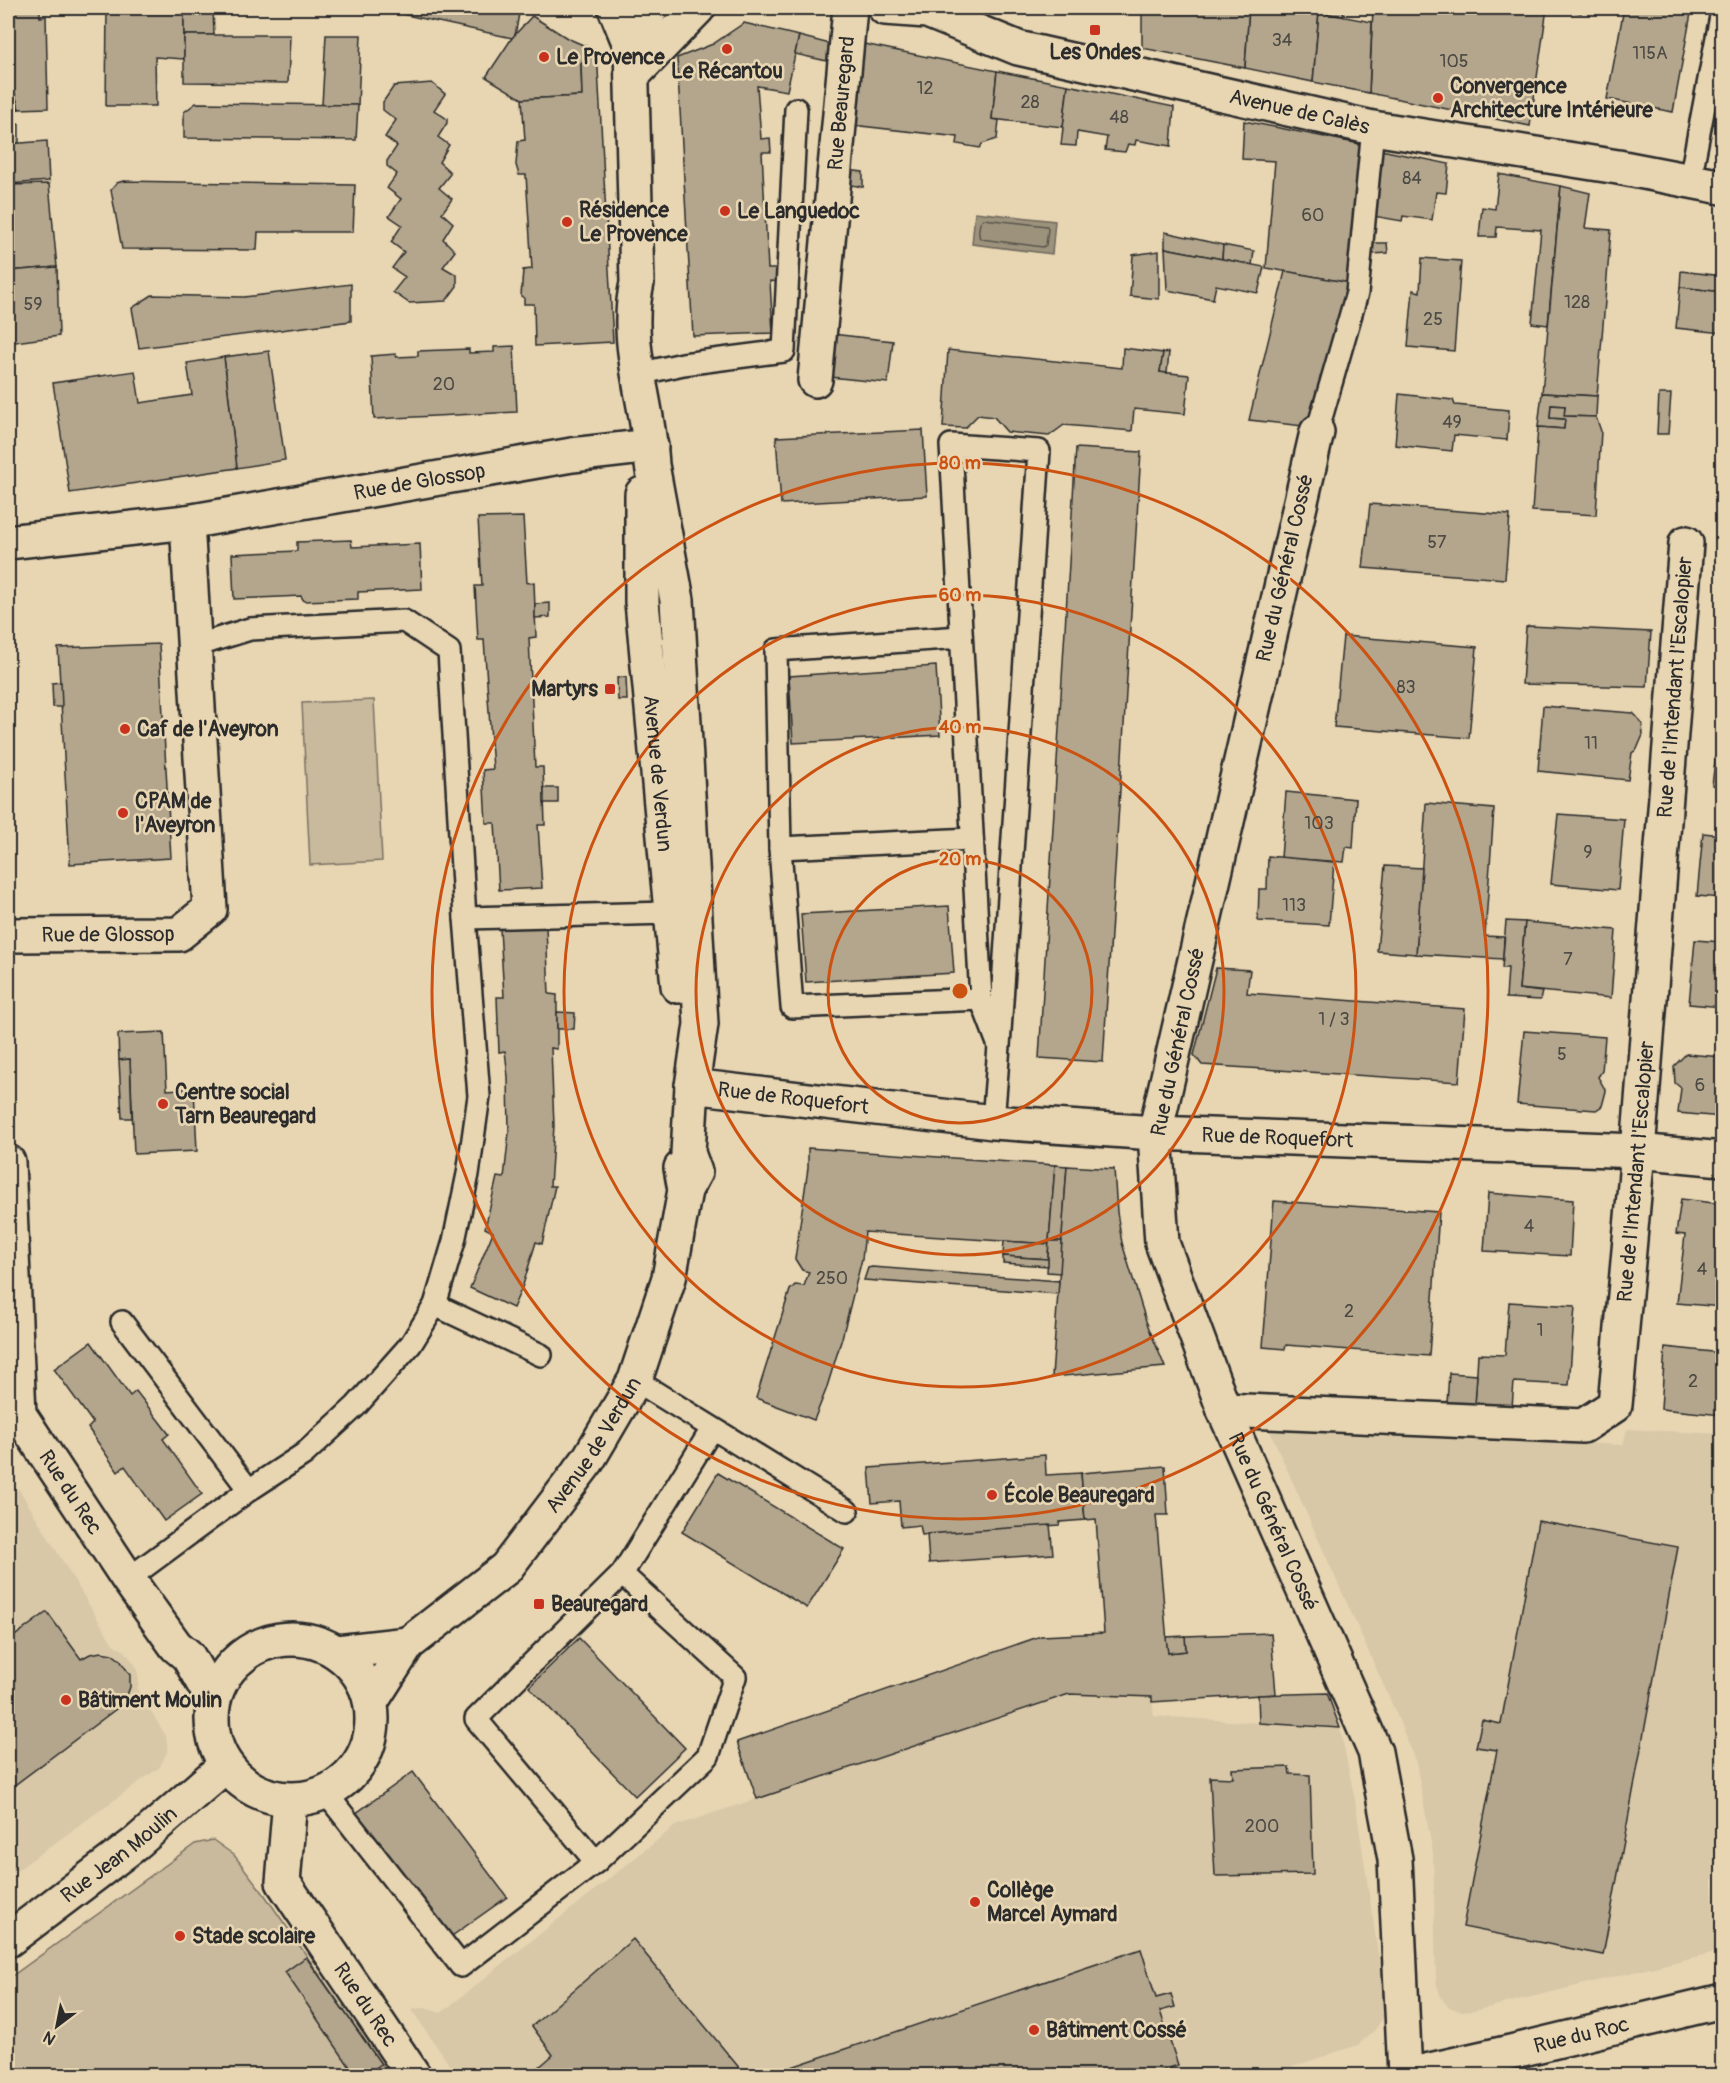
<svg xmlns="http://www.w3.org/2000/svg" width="1730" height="2083" font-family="Pangolin,sans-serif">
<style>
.built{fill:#d8c8a8}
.green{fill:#c9ba9d;stroke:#7a7264;stroke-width:1.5}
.water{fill:#9d937d;stroke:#6f695c;stroke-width:1.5}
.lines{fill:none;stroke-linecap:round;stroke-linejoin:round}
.shore{stroke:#59554c;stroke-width:1.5}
.building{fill:#b3a68d;stroke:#2b2b2b;stroke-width:1.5}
.lane-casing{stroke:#2b2b2b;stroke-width:26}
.street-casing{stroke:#2b2b2b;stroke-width:38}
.secondary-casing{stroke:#2b2b2b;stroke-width:38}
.lane{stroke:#e8d6b3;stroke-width:21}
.street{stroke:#e8d6b3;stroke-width:33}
.secondary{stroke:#e8d6b3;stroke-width:33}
.ring{fill:none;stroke:#cc5211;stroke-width:3}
.poi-dot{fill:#c8321e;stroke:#e8d6b3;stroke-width:2}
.labels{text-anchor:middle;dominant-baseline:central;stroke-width:5;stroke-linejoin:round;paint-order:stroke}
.number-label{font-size:18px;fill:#4d4a44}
.poi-label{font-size:21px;font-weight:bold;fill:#2b2b2b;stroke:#e8d6b3;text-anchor:start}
.street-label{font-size:21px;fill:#2b2b2b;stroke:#e8d6b3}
.centre{fill:#cc5211;stroke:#e8d6b3;stroke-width:3}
.ring-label{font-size:18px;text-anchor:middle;font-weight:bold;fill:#cc5211;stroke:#e8d6b3;stroke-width:5;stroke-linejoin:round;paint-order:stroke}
</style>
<rect width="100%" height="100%" fill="#e8d6b3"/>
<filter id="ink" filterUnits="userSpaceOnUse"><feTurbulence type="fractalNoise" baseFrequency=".0167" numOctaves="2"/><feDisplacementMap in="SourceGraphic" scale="12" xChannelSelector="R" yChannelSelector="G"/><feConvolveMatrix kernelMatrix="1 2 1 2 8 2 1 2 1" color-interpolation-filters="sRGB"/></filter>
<g filter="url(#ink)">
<g class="built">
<polygon points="1268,1427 1623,1445 1627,1429 1722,1434 1722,1825 1712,1883 1716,1952 1474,2011 1462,2012 1449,2007 1441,1998 1436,1982 1433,1853 1416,1763 1396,1713"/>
<polygon points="19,1489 113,1644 125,1651 136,1666 139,1679 138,1690 166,1736 168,1750 160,1767 8,1877 8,1497"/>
<polygon points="1069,1694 1152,1697 1154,1716 1340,1728 1355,1800 1382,1979 1383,2018 1375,2030 1358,2045 1268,2075 457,2076 413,2012 412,2009 425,2008 441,2013 675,1826"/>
</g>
<g class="green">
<polygon points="374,700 382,861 310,865 302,703"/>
<polygon points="213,1840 234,1855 264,1894 389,2075 8,2075 8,1979 195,1844"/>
</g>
<polygon class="water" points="975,212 1055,221 1052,254 972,244"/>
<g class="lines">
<path class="shore" d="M983,219L1047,226L1048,229L1046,245L1043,247L981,239C977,235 979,222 983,219Z"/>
</g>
<g class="building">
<polygon points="15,8 40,8 40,17 46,16 48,108 19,109 8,69 8,16 15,16"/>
<polygon points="107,8 184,8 184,59 155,57 156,106 106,106"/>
<polygon points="184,8 213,8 214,35 184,35"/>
<polygon points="374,8 520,8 515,36 512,38"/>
<polygon points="1142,8 1249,8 1245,68 1142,48"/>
<polygon points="1249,8 1292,8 1319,12 1313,82 1245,68"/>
<polygon points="1319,8 1344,8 1343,17 1319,12"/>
<polygon points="1373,8 1547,8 1530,126 1369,93"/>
<polygon points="1548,8 1581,8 1581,13"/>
<polygon points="1624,8 1692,8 1673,112 1607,99"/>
<polygon points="1319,12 1372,22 1369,93 1313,82"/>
<polygon points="532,16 567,38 597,51 581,64 582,96 522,99 486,77 512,38"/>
<polygon points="744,23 799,36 787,91 757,86 761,139 770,138 771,152 762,152 768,269 779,269 780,282 770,281 773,333 693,336 677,58 713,44"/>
<polygon points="184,35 290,35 288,83 184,82"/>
<polygon points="326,35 361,35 358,105 322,105"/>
<polygon points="799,36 830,44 827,61 795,54"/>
<polygon points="859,43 997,71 992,119 999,120 997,139 982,144 980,148 957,144 958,137 852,125"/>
<polygon points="597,51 613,342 535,346 534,304 524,304 524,298 521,296 523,270 532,269 526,175 519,175 516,165 518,141 525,140 522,99 582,96 581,64"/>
<polygon points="8,69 19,109 8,112"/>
<polygon points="997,71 1068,85 1063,127 992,119"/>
<polygon points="432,83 445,94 434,110 447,119 447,123 438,137 449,145 439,162 450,172 450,174 439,188 452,199 442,213 453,223 443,239 455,251 443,267 457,275 457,286 446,301 409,303 393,292 405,277 392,268 404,252 391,242 402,225 389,216 401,199 387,188 397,174 387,166 387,161 397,146 385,137 396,120 383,110 383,102 394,86"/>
<polygon points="1068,85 1174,107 1171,146 1136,140 1135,145 1128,144 1125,152 1105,150 1107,137 1077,132 1076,146 1061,145"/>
<polygon points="1718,89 1722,91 1722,125 1712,124"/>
<polygon points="196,103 358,105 356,140 184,138 184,112"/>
<polygon points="1244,121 1360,144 1350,283 1266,268 1275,161 1242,159"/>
<polygon points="19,124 19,143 8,144 8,125"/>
<polygon points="47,141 49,181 8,184 8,144"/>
<polygon points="1381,150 1449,164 1446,193 1436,192 1432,220 1403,216 1402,221 1373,216"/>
<polygon points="847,170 863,172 863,187 846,184"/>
<polygon points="1499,174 1561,186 1548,325 1532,323 1541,230 1497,227 1496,237 1479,237 1482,207 1495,209"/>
<polygon points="123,181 355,185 353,232 258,232 257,250 122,249 111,190 117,183"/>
<polygon points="49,184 57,267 8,271 8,185"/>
<polygon points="1561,186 1590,193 1585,228 1611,230 1597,396 1542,393"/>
<polygon points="1165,232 1223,245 1222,259 1165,248"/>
<polygon points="1372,243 1387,243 1388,253 1372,254"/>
<polygon points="1223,245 1254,251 1252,265 1222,259"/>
<polygon points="1165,248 1264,267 1258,293 1216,285 1213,299 1167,290"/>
<polygon points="1159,251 1159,299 1130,296 1133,255"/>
<polygon points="1422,258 1461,261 1454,351 1408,347 1413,290 1420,292"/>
<polygon points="57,267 59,336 8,343 8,271"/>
<polygon points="1285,271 1350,283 1312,427 1249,420"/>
<polygon points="1681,271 1722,276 1722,292 1680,287"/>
<polygon points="351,284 351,321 139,348 132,308 152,295 244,297"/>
<polygon points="1680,287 1722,292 1722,333 1676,328"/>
<polygon points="832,334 893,341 888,383 830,377"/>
<polygon points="514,346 517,412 374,419 371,356 396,354 396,357 418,356 418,351 469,349 469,353 494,352 494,347"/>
<polygon points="1123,348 1163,353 1160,372 1189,375 1185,414 1134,409 1132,431 1064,425 1049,436 1007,432 994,417 978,415 965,428 943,427 948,350 1122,368"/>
<polygon points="269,351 285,460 237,468 224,357"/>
<polygon points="1169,352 1167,373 1160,372 1163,353"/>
<polygon points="224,357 237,468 70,493 53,383 135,371 140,403 192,395 187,363"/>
<polygon points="1542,393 1597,396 1596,417 1564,416 1565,406 1551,405 1550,418 1565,419 1564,429 1538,427"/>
<polygon points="1399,394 1453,400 1455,405 1509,410 1507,440 1454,435 1452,451 1395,445"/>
<polygon points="1659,394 1671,394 1668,434 1657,434"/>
<polygon points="1551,405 1565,406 1564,416 1596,417 1601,431 1596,515 1532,511 1538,427 1564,429 1565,419 1550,418"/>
<polygon points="923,430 927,496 781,504 776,437"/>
<polygon points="1076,448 1141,452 1103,1062 1039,1058"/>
<polygon points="1370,504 1510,515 1505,579 1363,568"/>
<polygon points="523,517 527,583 534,582 536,637 529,638 535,767 543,767 545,825 538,825 542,888 499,890 495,823 486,823 483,770 493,769 484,640 478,640 475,586 482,586 478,518"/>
<polygon points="351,540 352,547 420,544 422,589 358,592 358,599 304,601 301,596 234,599 232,554 297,551 297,542"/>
<polygon points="550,603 550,617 535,618 535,604"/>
<polygon points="1529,626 1651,632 1647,687 1522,684 1526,627"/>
<polygon points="1343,636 1477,647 1469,738 1334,727"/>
<polygon points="159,644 171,858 70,864 58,648"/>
<polygon points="936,666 940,735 793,743 789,676"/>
<polygon points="626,677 627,700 618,700 617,678"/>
<polygon points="61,682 62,707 53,707 52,683"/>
<polygon points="1543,706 1633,713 1637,717 1642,724 1643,735 1637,749 1632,753 1628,780 1538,771"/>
<polygon points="1719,730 1722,730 1722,786 1712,785"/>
<rect x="544" y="788" width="14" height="15"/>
<polygon points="1286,792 1356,799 1353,848 1346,847 1344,862 1281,858"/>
<polygon points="1426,803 1494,809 1485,936 1504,937 1503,959 1416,954"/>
<polygon points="1558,814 1624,819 1618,890 1551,884"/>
<polygon points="1703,833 1722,835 1722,898 1697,896"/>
<polygon points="1268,856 1334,862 1329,925 1258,921 1259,889 1267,889"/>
<polygon points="1385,866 1422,868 1416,954 1377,951"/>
<polygon points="949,906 954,973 806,982 801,914"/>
<polygon points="1506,921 1525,922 1519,989 1542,992 1540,1000 1506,998 1508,968 1502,968"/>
<polygon points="1525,922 1616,930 1611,998 1519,989"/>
<polygon points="546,927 549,994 557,995 557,1049 551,1048 554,1126 550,1186 555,1186 542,1244 536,1242 523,1285 513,1308 470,1288 493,1232 485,1228 497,1177 504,1178 509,1132 508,1077 505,1051 499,1052 497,997 504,997 500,929"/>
<polygon points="1695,940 1722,942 1722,1007 1689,1004"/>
<polygon points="1216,968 1250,970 1247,993 1465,1009 1459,1082 1202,1065 1194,1055"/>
<polygon points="557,1012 575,1013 574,1029 557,1029"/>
<polygon points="1524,1031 1605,1037 1602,1071 1598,1077 1606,1091 1602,1106 1596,1110 1517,1104"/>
<polygon points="164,1032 167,1090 194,1088 197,1151 134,1154 130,1059 119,1060 118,1034"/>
<polygon points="1686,1054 1722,1057 1722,1117 1678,1113 1681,1088 1675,1083 1674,1066"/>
<polygon points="130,1059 132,1118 122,1118 119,1060"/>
<polygon points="808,1148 1055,1165 1049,1244 865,1232 862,1259 842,1338 826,1390 814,1420 756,1398 790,1290 795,1285 804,1286 809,1272 802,1270 795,1259 808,1168"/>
<polygon points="1055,1165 1067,1166 1062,1241 1049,1241"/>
<polygon points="1067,1166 1114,1169 1117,1212 1122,1243 1146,1321 1165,1367 1052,1377"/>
<polygon points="1488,1193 1573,1200 1570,1256 1484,1251"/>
<polygon points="1681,1199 1722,1204 1722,1307 1677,1303 1685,1235 1676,1234"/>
<polygon points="1274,1201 1439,1212 1429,1356 1286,1345 1285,1349 1263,1347"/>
<polygon points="1004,1241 1049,1244 1048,1259 1003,1256"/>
<polygon points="1049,1241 1062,1241 1060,1273 1047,1272"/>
<polygon points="1003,1256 1048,1259 1048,1266 1003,1263"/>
<polygon points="872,1267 1059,1281 1058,1294 864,1280 868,1268"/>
<polygon points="1509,1302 1575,1306 1569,1385 1514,1382 1512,1407 1475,1405 1478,1354 1505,1355"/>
<polygon points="91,1342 130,1396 136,1391 169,1434 163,1439 202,1494 164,1521 125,1466 118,1472 88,1428 93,1423 54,1369"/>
<polygon points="1665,1347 1722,1353 1722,1415 1661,1409"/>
<polygon points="1449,1373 1477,1375 1475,1405 1447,1403"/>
<polygon points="1045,1455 1046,1475 1081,1473 1085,1520 1060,1522 1059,1525 922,1535 920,1525 901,1527 899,1501 872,1503 869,1468"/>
<polygon points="1165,1466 1168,1515 1156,1515 1168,1653 1186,1651 1185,1636 1271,1633 1276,1694 1152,1702 1152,1697 1069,1694 757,1799 737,1742 1041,1636 1104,1633 1096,1519 1085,1520 1081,1473"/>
<polygon points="718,1473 844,1549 807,1608 682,1532"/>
<polygon points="1538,1521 1678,1547 1603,1955 1463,1927 1497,1750 1476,1747 1482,1720 1501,1724"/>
<polygon points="1050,1525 1053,1554 929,1563 927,1534"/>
<polygon points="47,1612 81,1659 90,1654 101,1652 112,1654 120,1660 130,1675 130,1687 126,1698 120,1706 8,1790 8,1641"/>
<polygon points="1185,1636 1186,1651 1168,1653 1166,1637"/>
<polygon points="579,1638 685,1748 635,1796 529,1687"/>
<polygon points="1327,1693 1340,1728 1259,1723 1258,1695"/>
<polygon points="1289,1767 1290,1774 1310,1775 1313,1874 1215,1876 1210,1777 1233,1778 1232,1769"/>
<polygon points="413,1772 507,1897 449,1938 355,1814"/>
<polygon points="633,1939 746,2076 529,2076 553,2055 532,2026"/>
<polygon points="1141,1949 1156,1998 1171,1994 1175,2007 1160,2011 1178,2065 1147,2076 765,2076"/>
<polygon points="306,1957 381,2064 364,2076 356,2076 285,1972"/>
</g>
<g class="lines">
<defs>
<g id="lane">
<polyline points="1690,180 1722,11"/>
<polyline points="652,371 683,364 784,351 796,109"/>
<polyline points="1317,432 1357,293 1373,128"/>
<polyline points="961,637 776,650 780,848 792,1007 981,999"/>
<polyline points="780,848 972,839"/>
<polyline points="465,918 670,913"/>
<polyline points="993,1122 999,1046 1039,451 951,445 981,999 999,1046"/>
<polyline points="435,1305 541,1355"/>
<polyline points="122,1322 249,1490 304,1454 356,1406 411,1344 435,1305 454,1241 468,1174 479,1096 465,918 449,651 404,621 250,629 195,646"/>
<polyline points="635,1380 847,1511"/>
<polyline points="622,1574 476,1719 596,1862 708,1756 735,1677 622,1574 712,1429"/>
<polyline points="128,1579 249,1490"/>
<polyline points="326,1793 461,1966 596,1862"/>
</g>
<g id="street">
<path d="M615,8L631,47L637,283C623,344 649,404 652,465L677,600L701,1024L692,1086L688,1153L695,1172L685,1190"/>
<polyline points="631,47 651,8"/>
<polyline points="632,76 698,8"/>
<path id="s1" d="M815,380L850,8"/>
<path id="s2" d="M1317,432L1155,1133L1162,1243L1224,1410L1375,1752L1395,1859L1405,2075"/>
<path id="s3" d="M642,494V602L678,986"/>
<path id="s4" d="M8,542L187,522L572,455L651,446"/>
<path id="s5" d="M8,935L179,934L210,909L187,522"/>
<path id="s6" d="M692,1086L993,1122L1155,1133L1638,1151L1722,1159"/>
<path id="s7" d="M8,1162L19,1414L128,1579L176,1646L188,1656L213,1700"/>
<path id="s8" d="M1224,1410L1583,1426L1615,1405L1638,1151L1686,543"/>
<circle cx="292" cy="1719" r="80"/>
<polyline points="337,1652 408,1644"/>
<path id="s9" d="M371,1702L408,1644L506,1568L588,1460L635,1380L669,1278L685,1190L681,1168"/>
<path id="s10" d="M290,1800L283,1882L414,2076"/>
<path id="s11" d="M8,1940L135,1844L226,1765"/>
<path id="s12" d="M1403,2076L1519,2050L1722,2001"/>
</g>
<g id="secondary">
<path id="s13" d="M885,8L927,11L1018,48L1373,128L1618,167L1722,187"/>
</g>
</defs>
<use href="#lane" class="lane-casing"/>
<use href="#street" class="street-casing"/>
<use href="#secondary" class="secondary-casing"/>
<use href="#lane" class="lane"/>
<use href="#street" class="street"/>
<use href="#secondary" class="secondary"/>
</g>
</g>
<g class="ring">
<circle cx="960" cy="991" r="132"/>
<circle cx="960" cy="991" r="264"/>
<circle cx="960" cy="991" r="396"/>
<circle cx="960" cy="991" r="528"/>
</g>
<g class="poi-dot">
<rect x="1089" y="24" width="12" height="12" rx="3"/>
<circle cx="727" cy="49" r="6"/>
<circle cx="544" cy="57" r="6"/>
<circle cx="1438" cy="98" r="6"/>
<circle cx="725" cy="211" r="6"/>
<circle cx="567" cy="222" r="6"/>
<rect x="604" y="683" width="12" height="12" rx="3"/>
<circle cx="125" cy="729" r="6"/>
<circle cx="123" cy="813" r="6"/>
<circle cx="163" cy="1104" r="6"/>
<circle cx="992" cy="1495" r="6"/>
<rect x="533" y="1598" width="12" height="12" rx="3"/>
<circle cx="66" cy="1700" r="6"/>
<circle cx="975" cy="1902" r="6"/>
<circle cx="180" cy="1936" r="6"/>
<circle cx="1034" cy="2030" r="6"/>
</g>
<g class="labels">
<g class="number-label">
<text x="1282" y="40">34</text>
<text x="1650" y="53">115A</text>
<text x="1454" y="61">105</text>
<text x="925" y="88">12</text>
<text x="1030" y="102">28</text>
<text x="1119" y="117">48</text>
<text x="1412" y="178">84</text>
<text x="1313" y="215">60</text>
<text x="1577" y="302">128</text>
<text x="33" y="304">59</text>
<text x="1433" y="319">25</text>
<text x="444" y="384">20</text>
<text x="1452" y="422">49</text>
<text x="1437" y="542">57</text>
<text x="1406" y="687">83</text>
<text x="1591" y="743">11</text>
<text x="1319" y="823">103</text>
<text x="1588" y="852">9</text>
<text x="1294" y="905">113</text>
<text x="1568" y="959">7</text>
<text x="1334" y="1019">1 / 3</text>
<text x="1562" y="1054">5</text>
<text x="1700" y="1085">6</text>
<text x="1529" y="1226">4</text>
<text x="1702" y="1269">4</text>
<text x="832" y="1278">250</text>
<text x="1349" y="1311">2</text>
<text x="1540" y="1330">1</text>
<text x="1693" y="1381">2</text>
<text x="1262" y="1826">200</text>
</g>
<g class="poi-label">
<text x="1095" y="52" text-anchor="middle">Les Ondes</text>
<text x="556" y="57">Le Provence</text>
<text x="727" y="71" text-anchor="middle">Le Récantou</text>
<text x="1450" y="86">Convergence<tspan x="1450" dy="24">Architecture Intérieure</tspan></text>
<text x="579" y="210">Résidence<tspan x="579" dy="24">Le Provence</tspan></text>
<text x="737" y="211">Le Languedoc</text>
<text x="598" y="689" text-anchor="end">Martyrs</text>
<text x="137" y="729">Caf de l'Aveyron</text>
<text x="135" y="801">CPAM de<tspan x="135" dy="24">l'Aveyron</tspan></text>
<text x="175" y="1092">Centre social<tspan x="175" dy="24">Tarn Beauregard</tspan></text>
<text x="1004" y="1495">École Beauregard</text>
<text x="551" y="1604">Beauregard</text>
<text x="78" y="1700">Bâtiment Moulin</text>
<text x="987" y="1890">Collège<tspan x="987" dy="24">Marcel Aymard</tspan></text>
<text x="192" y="1936">Stade scolaire</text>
<text x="1046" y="2030">Bâtiment Cossé</text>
</g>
<g class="street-label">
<text stroke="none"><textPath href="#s1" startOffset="278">Rue Beauregard</textPath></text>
<text stroke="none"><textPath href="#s13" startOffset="429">Avenue de Calès</textPath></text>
<text stroke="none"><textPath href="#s4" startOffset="416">Rue de Glossop</textPath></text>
<text transform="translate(1285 568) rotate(-77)">Rue du Général Cossé</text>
<text stroke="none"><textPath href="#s8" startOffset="1118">Rue de l'Intendant l'Escalopier</textPath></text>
<text stroke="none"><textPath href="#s3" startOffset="280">Avenue de Verdun</textPath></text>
<text stroke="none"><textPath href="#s5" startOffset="100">Rue de Glossop</textPath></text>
<text transform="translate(1178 1042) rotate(-78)">Rue du Général Cossé</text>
<text stroke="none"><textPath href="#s6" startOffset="102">Rue de Roquefort</textPath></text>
<text stroke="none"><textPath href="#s6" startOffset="588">Rue de Roquefort</textPath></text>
<text stroke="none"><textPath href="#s8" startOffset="632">Rue de l'Intendant l'Escalopier</textPath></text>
<text stroke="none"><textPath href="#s9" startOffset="344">Avenue de Verdun</textPath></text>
<text stroke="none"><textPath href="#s7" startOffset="346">Rue du Rec</textPath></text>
<text stroke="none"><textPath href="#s2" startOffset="1130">Rue du Général Cossé</textPath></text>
<text stroke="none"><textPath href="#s11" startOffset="140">Rue Jean Moulin</textPath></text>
<text stroke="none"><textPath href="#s10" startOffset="230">Rue du Rec</textPath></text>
<text stroke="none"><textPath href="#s12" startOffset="183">Rue du Roc</textPath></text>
</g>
</g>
<circle cx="960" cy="991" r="9" class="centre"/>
<g class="ring-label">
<text x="960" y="469">80 m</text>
<text x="960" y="601">60 m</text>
<text x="960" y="733">40 m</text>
<text x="960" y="865">20 m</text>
</g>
<rect width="1730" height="2083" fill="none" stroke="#e8d6b3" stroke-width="30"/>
<rect x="15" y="15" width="1700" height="2053" fill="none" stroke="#2b2b2b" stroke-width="2" filter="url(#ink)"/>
<g transform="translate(57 2026) rotate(212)" stroke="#e8d6b3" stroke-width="4.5" paint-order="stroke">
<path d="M0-4.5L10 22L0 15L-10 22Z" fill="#2b2b2b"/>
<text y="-9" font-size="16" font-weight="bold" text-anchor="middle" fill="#2b2b2b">N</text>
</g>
</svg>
